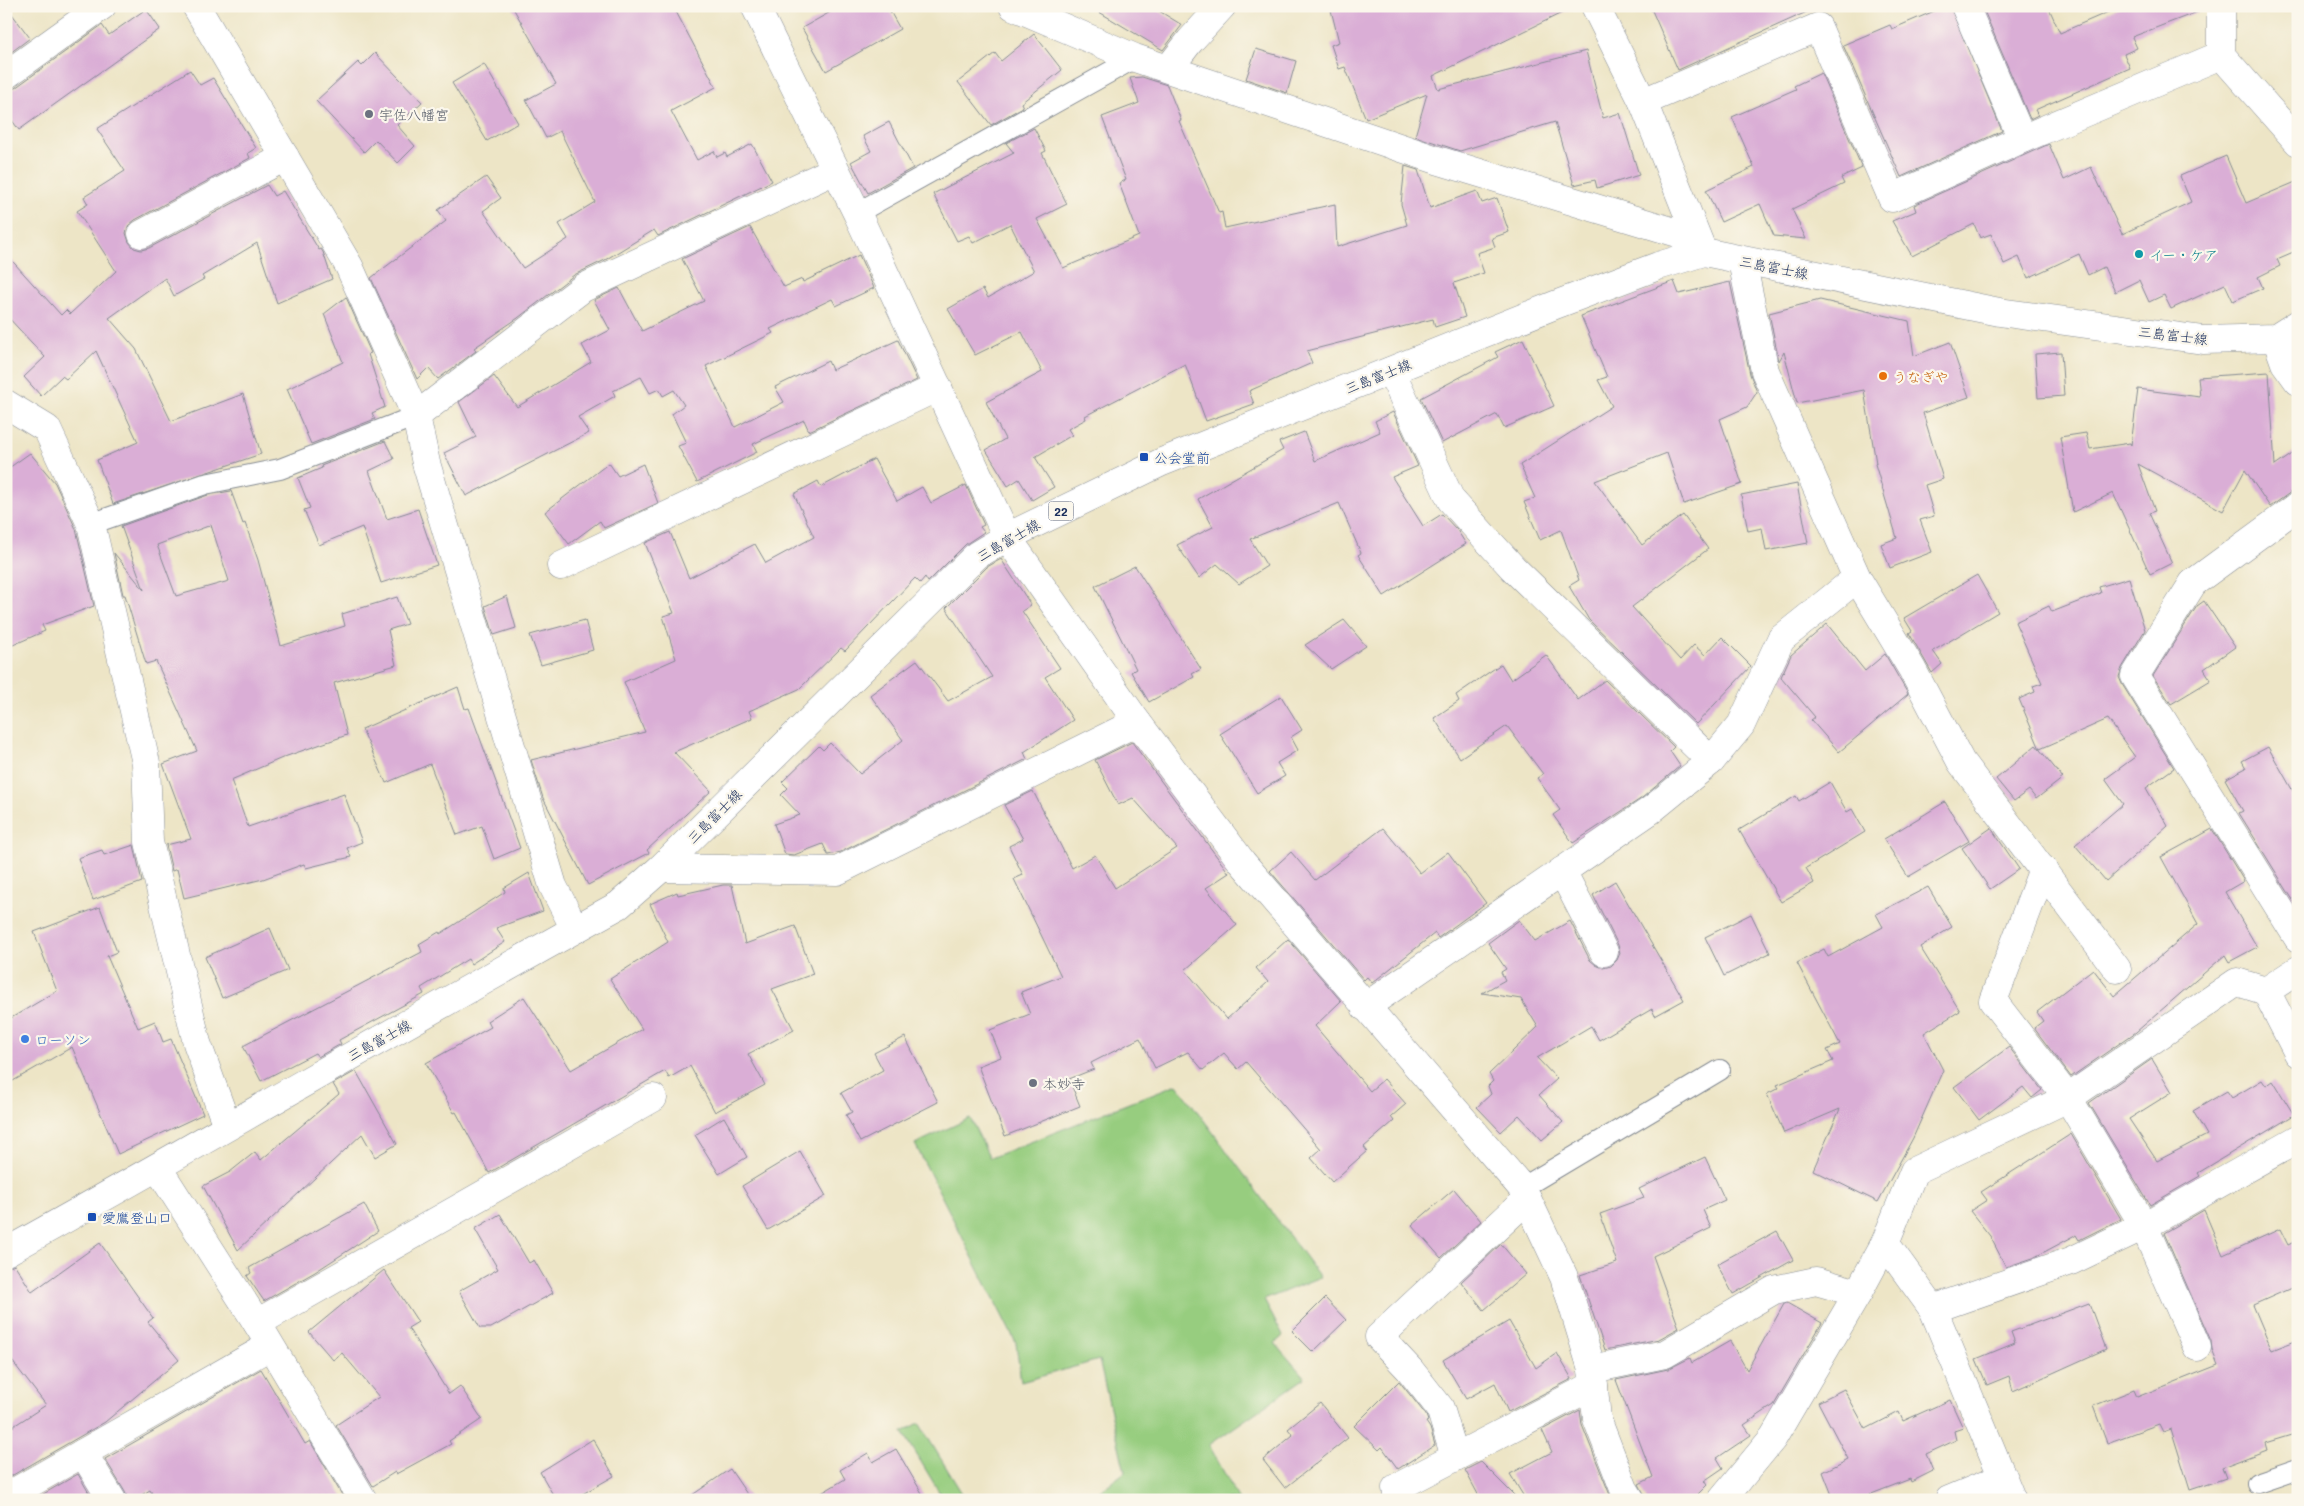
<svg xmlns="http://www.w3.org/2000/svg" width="2304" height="1506" font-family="Mali,'Klee One',sans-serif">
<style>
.green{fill:#97cd7f;stroke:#597e6e}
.building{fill:#daaed6;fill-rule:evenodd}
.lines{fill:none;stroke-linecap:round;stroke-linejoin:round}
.lane-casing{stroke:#848a92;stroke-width:22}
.street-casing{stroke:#848a92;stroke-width:29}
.primary-casing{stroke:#848a92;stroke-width:29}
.lane{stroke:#fff;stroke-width:20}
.street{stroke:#fff;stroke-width:28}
.primary{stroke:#fff;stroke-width:28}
.worship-dot{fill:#6b7280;stroke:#fbf7ec;stroke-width:2}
.culture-dot{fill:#0f9aa8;stroke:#fbf7ec;stroke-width:2}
.food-dot{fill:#e8710a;stroke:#fbf7ec;stroke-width:2}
.transit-dot{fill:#1a4fb4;stroke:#fbf7ec;stroke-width:2}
.shop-dot{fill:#3f7fe0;stroke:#fbf7ec;stroke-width:2}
.labels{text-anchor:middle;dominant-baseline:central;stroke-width:4.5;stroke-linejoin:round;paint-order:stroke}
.shield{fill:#fbf7ec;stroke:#5e6b89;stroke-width:1}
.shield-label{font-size:12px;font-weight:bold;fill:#1b2f5e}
.worship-label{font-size:14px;fill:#5b616d;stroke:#fbf7ec;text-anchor:start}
.culture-label{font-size:14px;fill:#0d838f;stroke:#fbf7ec;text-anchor:start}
.street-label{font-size:14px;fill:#1b2f5e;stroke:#fbf7ec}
.food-label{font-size:14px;fill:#c56008;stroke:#fbf7ec;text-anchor:start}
.transit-label{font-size:14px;fill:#164399;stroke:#fbf7ec;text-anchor:start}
.shop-label{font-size:14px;fill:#366cbe;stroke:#fbf7ec;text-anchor:start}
</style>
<rect width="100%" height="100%" fill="#fbf7ec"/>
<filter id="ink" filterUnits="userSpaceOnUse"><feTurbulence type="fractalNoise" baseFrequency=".02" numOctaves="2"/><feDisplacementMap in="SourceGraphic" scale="10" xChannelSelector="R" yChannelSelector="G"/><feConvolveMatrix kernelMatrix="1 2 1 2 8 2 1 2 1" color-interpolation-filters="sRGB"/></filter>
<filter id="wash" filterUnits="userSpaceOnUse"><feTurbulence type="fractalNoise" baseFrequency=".0096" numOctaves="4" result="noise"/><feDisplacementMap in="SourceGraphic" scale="20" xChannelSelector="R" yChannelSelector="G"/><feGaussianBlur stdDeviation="1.12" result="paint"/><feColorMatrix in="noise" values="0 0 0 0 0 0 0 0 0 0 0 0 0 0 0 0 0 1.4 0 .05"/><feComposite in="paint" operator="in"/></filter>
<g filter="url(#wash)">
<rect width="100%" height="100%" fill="#ede5c6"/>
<g class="green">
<polygon points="1177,1084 1320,1277 1264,1300 1283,1336 1275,1343 1305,1378 1209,1445 1239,1500 1088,1500 1125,1472 1099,1360 1021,1382 1016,1343 915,1144 970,1118 990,1158"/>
<polygon points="919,1423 966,1500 944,1500 903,1432"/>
</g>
<g id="blocks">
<g class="building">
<polygon points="6,6 30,38 6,56"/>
<polygon points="512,6 673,6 716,87 671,111 697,160 714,151 717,157 725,153 727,157 752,144 772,181 658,236 654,230 605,260 574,275 518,318 474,348 476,351 438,379 428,368 417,379 371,278 446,221 438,210 486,177 501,198 483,211 523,268 568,239 559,224 595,202 560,131 546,138 526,100 556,84"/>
<polygon points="841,6 887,6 900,29 826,71 802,28"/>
<polygon points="1089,6 1151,6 1182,25 1163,50"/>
<polygon points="1330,6 1576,6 1433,76 1438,89 1586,51 1603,118 1620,113 1639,175 1597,188 1595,180 1574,185 1555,122 1460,151 1415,136 1427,94 1366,119 1345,67 1339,69 1331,45 1339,42"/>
<polygon points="1650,6 1820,6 1678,70"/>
<polygon points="1946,6 1950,6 2002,131 1901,177 1843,45 1890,25 1892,29"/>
<polygon points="1982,6 2048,6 2060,33 2122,6 2205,6 2205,9 2132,37 2137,48 2124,54 2130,68 2035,110 2038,115 2030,119"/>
<polygon points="146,9 160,29 19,130 6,112 6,90 15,88 102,25 109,35"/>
<polygon points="1034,34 1062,70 1021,103 1023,107 991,125 958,82 995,53 1001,61"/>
<polygon points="1256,49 1296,61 1287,93 1246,79"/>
<polygon points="375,53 422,102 397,125 415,146 398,163 376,140 364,152 316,101 358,62 362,66"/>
<polygon points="484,64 518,123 487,141 452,83"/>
<polygon points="190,70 200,85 213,78 256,148 248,153 250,158 135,220 129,225 126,233 129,242 134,248 141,250 149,248 267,185 274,196 283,191 319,250 321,249 323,252 332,279 277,303 257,243 202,276 204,279 174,296 165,278 109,318 136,349 171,421 243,394 261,454 113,504 97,460 138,442 96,351 66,379 62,376 41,396 24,377 45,357 6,315 6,254 61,315 66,310 70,314 116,271 77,211 88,204 84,197 125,171 97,129"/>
<polygon points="1821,73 1862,168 1841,178 1844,184 1792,209 1806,239 1774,236 1760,204 1721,222 1706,190 1754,167 1732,117 1796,89 1794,86"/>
<polygon points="1142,77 1167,85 1181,120 1179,121 1219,213 1222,212 1225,228 1335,204 1337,247 1407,225 1401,204 1405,166 1418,170 1430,208 1477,191 1482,203 1497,198 1509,232 1492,238 1495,247 1477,253 1484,273 1454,283 1465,317 1435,327 1433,319 1307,351 1312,363 1249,391 1254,404 1206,421 1185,364 1085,416 1086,419 1068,429 1072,435 1035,457 1054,487 1032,500 1019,479 1008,486 986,450 1005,439 986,402 1042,372 1022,332 975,355 948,309 983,289 988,298 1034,271 1010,224 973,243 969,236 957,241 933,194 1014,153 1006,143 1034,128 1046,151 1042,153 1067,204 1037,219 1063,268 1139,236 1119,183 1126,180 1102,117 1139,103 1130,78"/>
<polygon points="889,122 913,168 868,193 851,162 871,151 863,136"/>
<polygon points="2049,144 2064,180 2091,167 2122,234 2191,202 2180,176 2226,156 2246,203 2298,181 2298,250 2277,259 2280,266 2258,277 2263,288 2233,301 2225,284 2171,309 2164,295 2149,302 2139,280 2115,292 2104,267 2088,275 2079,254 2028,278 2019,257 2004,264 1991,234 1980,238 1974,224 1912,256 1892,221 1916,211 1914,205"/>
<polygon points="750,227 784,287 802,279 803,282 859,255 874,288 836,306 832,299 770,329 773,333 706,366 735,427 784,402 775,387 828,361 832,370 898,340 917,380 809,431 804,420 753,444 757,452 697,482 678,446 686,443 672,414 684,405 674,390 663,396 659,389 650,393 641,377 613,391 615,396 578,417 589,433 466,496 444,453 476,437 459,402 494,376 517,407 591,362 582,345 610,330 594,300 619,288 642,331 704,301 682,259"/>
<polygon points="1674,281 1679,294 1730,282 1750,374 1757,392 1747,407 1720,419 1742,484 1684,504 1667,453 1595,481 1642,545 1683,515 1708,549 1632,607 1680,660 1694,645 1705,655 1722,637 1751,666 1696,724 1589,620 1569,586 1579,580 1561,530 1540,540 1524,502 1535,498 1520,465 1612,406 1598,380 1607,377 1581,316"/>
<polygon points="346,297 371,353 368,354 385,407 372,413 375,419 311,444 287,389 343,362 324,314"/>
<polygon points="1820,300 1909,321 1914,356 1950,342 1969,397 1923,413 1943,479 1925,485 1934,516 1920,520 1932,552 1890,568 1881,544 1897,538 1875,464 1876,463 1864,390 1797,403 1784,352 1779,361 1769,313"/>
<polygon points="1523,339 1554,406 1504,428 1497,414 1442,443 1421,398 1498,357 1495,352"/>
<polygon points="2061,352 2064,396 2038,398 2035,354"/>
<polygon points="2269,372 2275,466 2298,450 2298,487 2270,507 2245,470 2223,511 2138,464 2155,511 2149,513 2172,563 2150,574 2113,493 2073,512 2060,437 2086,433 2090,449 2130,443 2131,445 2138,389 2200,397 2198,377"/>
<polygon points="1393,412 1418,466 1392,477 1423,526 1442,514 1457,530 1466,544 1384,596 1358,555 1361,553 1339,503 1250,539 1267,566 1239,584 1217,564 1199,578 1177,545 1213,527 1198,499 1283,450 1279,442 1304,432 1315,461 1380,432 1375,421"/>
<polygon points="385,441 394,459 369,471 387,519 418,509 437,565 381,583 362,527 319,545 304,510 310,508 298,478 322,468 321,466"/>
<polygon points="30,453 55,483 76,529 94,606 42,625 45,631 6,648 6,470"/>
<polygon points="874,459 897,501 922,487 931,503 966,485 984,525 980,527 984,532 966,544 928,582 925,577 920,583 915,578 845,651 841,648 799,689 749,711 752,718 674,752 711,791 647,850 649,853 588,885 543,798 531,760 645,732 624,682 676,659 663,616 674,613 645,543 670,532 689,578 755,544 766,563 814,537 794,494 818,481 821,487"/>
<polygon points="609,463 618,476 643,464 658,503 604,528 600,521 569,544 545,512"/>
<polygon points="1797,484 1808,543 1766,551 1762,528 1748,531 1741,495"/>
<path d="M231,491L243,524L245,523L258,560L281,646L345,626L342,614L397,597L407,624L388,630L396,665L334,683L347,735L287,756L231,780L248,827L344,794L362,842L347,848L351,857L306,868L304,864L263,879L184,898L177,869L172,871L166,845L191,839L163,764L197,751L156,661L146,664L125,595H123L114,553L144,590L121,526L208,495ZM211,525L229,581L176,596L157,545Z"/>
<polygon points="1001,559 1031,605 1022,611 1060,668 1045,677 1073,720 1024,752 1027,759 841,852 828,855 823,844 794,855 785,854 774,824 800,815 781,795 788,788 782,782 819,746 823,750 830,743 860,774 903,740 870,695 917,660 948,701 992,677 946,608 987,567"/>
<polygon points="1135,566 1201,669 1192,674 1194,677 1149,702 1131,672 1136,669 1095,586"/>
<polygon points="1977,575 1998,612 1933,651 1942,664 1932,673 1909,633 1912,631 1904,618"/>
<polygon points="2129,578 2145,630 2122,668 2119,677 2122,684 2174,768 2146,788 2168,826 2106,881 2075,845 2123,804 2105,779 2135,757 2108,719 2040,749 2019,699 2035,692 2033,686 2042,683 2015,622 2049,606 2052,612 2101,593 2099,587"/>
<polygon points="507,596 516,628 494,635 485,606"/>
<polygon points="2204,601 2235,647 2204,669 2211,680 2171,704 2153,676 2197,606"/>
<polygon points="585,620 593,650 541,665 530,635"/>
<polygon points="1344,620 1366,646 1331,669 1305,645"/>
<polygon points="1827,624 1865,671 1885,654 1908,694 1839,752 1811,720 1815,717 1781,677 1791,655"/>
<polygon points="1546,655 1578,700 1605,680 1674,747 1670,751 1680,766 1642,798 1573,843 1553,815 1560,810 1537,778 1543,774 1507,726 1460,758 1434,718 1459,701 1456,695 1501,664 1511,680"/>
<polygon points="458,687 465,709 469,708 520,848 494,859 482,826 457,835 430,764 386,783 362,729"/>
<polygon points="1281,696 1302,730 1291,737 1298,750 1277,763 1285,776 1257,793 1220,734"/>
<polygon points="1132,742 1229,873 1206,888 1237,925 1185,970 1227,1019 1268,982 1256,968 1288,939 1341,1001 1315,1026 1370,1091 1384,1079 1406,1104 1391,1117 1394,1121 1364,1147 1367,1151 1332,1182 1311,1158 1321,1149 1246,1062 1238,1069 1224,1053 1203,1070 1188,1052 1155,1068 1140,1038 1091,1063 1094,1069 1069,1079 1080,1106 1005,1136 978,1066 1001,1057 990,1030 1030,1014 1021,992 1061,976 1014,879 1023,875 1009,846 1023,839 1004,805 1033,791 1072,868 1095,855 1115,888 1177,848 1133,798 1118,805 1095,760"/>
<polygon points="2036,745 2063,778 2036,799 2029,790 2014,801 1996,779"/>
<polygon points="2268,747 2298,800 2298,908 2239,813 2243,811 2225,779 2246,768 2242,761"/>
<polygon points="1830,782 1847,812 1852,809 1865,832 1806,868 1814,883 1781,902 1739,830 1796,796 1799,801"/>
<polygon points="1945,802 1969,841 1908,877 1884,839"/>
<polygon points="1383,828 1420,873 1448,852 1486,903 1438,938 1435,933 1372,983 1367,977 1364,980 1270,871 1291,852 1315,880"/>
<polygon points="1991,828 2019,869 1990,889 1962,848"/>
<polygon points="2212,829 2244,881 2225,892 2257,947 2229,962 2225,955 2136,1032 2071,1077 2034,1028 2043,1021 2037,1012 2093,969 2114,996 2198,924 2161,857"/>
<polygon points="134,845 142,882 93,900 78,858 102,850 104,855"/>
<polygon points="529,873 543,911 496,928 505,942 471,964 468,959 421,988 424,994 339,1040 341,1044 318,1057 315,1053 261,1081 243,1046 422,952 419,944 439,932 440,934 505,892 504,888"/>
<polygon points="1615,881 1684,1000 1655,1016 1652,1009 1599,1040 1591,1026 1537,1058 1557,1079 1539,1095 1563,1122 1542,1140 1519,1115 1501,1132 1477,1107 1491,1094 1488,1086 1493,1081 1489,1074 1538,1027 1521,999 1482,993 1505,980 1501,972 1506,969 1488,943 1519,920 1535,941 1570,921 1590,960 1596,965 1603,968 1611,966 1617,960 1620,953 1618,945 1593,895"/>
<polygon points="723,885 732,885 745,944 795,926 813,974 772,989 794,1030 748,1054 765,1085 715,1112 690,1066 669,1078 665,1071 489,1173 456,1112 454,1113 426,1063 491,1027 487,1021 524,997 571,1070 642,1029 610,979 668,942 650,904 677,892 678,895"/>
<polygon points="1928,887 1952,927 1920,947 1960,1011 1924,1033 1943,1070 1913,1138 1878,1202 1813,1170 1840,1109 1784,1133 1767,1094 1779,1088 1777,1085 1833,1061 1827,1050 1840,1044 1797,963 1824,949 1828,957 1883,927 1876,914"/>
<polygon points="100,907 117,952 107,956 138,1028 155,1021 163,1042 171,1039 203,1114 118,1154 72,1047 6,1085 6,1021 57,991 34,932"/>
<polygon points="1751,914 1770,953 1724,976 1705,937"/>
<polygon points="270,928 288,970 222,998 205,957"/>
<polygon points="905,1037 938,1102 860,1142 846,1115 852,1112 841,1093 883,1070 874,1053"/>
<polygon points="2009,1047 2042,1090 2032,1098 2023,1087 1979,1120 1954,1087"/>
<polygon points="2152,1059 2172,1092 2129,1119 2157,1161 2207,1135 2193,1111 2227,1091 2232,1098 2262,1080 2266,1086 2273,1081 2294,1115 2198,1173 2200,1176 2150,1205 2089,1103"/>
<polygon points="356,1071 397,1144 375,1157 362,1134 238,1250 203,1186 230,1172 255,1152 261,1160 339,1094 333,1084"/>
<polygon points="724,1117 747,1157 719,1174 695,1135"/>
<polygon points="2071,1134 2121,1219 2079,1240 2076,1235 2033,1258 2006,1267 1990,1236 1970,1211 1987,1200 1981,1192"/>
<polygon points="800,1151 826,1196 768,1230 742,1186"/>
<polygon points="1705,1157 1725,1200 1703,1210 1711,1228 1653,1256 1679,1328 1659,1339 1605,1350 1580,1275 1617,1263 1600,1214 1644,1198 1639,1189"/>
<polygon points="1454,1189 1481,1221 1441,1258 1412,1225"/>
<polygon points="364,1204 378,1231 315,1272 264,1301 247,1276 251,1273 249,1268"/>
<polygon points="2204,1210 2223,1255 2280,1229 2288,1245 2298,1240 2298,1285 2253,1305 2272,1350 2298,1340 2298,1433 2265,1443 2267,1450 2222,1467 2226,1478 2190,1490 2171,1429 2163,1432 2159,1424 2107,1443 2093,1406 2134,1390 2137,1397 2218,1365 2212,1350 2211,1341 2164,1233"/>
<polygon points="500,1214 529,1263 534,1260 553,1293 491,1328 480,1328 459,1291 498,1269 475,1229"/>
<polygon points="1777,1231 1793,1260 1733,1294 1717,1264"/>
<polygon points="100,1243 153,1318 148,1322 179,1360 105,1422 6,1479 6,1431 46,1405 6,1353 6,1268 15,1265 32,1292"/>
<polygon points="1501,1244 1526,1274 1484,1310 1461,1282"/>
<polygon points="384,1270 418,1322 408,1328 449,1394 460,1386 482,1419 449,1441 451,1444 396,1474 395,1472 373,1486 336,1425 379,1397 342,1353 333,1360 309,1332"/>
<polygon points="1325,1298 1346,1320 1313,1352 1292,1331"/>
<polygon points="1787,1303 1822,1323 1774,1405 1744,1425 1751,1435 1717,1458 1723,1468 1704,1481 1707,1485 1692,1500 1647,1500 1639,1484 1653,1477 1616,1380 1668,1369 1690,1358 1692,1363 1730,1341 1747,1370 1784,1304"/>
<polygon points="2089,1303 2106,1349 2013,1391 2009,1376 1987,1385 1976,1359 2015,1343 2011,1332"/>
<polygon points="1509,1321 1536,1368 1557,1353 1572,1379 1508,1412 1495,1383 1466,1399 1443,1360"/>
<polygon points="261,1369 305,1444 310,1441 345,1500 156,1500 150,1490 133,1500 128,1500 125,1492 105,1459"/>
<polygon points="1399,1381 1426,1415 1428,1421 1426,1422 1430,1428 1435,1445 1398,1469 1382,1447 1379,1450 1354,1426"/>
<polygon points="1844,1389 1866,1429 1899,1412 1903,1421 1950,1400 1963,1428 1954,1431 1956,1440 1926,1454 1933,1471 1911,1482 1910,1479 1856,1500 1834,1500 1823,1472 1848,1459 1818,1402"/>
<polygon points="1320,1403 1348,1438 1285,1488 1263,1460 1293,1435 1288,1429"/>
<polygon points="1580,1410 1582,1425 1612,1500 1526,1500 1510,1474 1552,1452 1542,1430"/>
<polygon points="593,1439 614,1476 572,1500 556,1500 540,1472"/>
<polygon points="896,1449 926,1500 810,1500 845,1479 840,1470 868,1453 873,1462"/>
<polygon points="1481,1462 1519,1500 1481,1500 1465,1470"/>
<polygon points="730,1469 751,1500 685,1500"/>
<polygon points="78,1474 93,1500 33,1500"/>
</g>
</g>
</g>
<g filter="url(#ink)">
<use href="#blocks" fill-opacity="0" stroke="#848a92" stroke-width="1"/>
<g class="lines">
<defs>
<g id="lane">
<polyline points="857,213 1135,58"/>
<polyline points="91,524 205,484 280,469 416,416"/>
<polyline points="1522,1188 1720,1070"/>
<polyline points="2257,1483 2298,1469"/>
</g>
<g id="street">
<polyline points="196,6 349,266 416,416 426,463 553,886 575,929"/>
<polyline points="755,6 857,213 1007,537 1137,722 1242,862 1522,1188 1564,1277 1592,1369 1597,1419 1624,1489 1631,1500"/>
<polyline points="1013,6 1135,58 1437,160 1678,233 1704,252"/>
<polyline points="1595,6 1643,102 1703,252"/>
<polyline points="1965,6 2022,139"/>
<polyline points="2221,6 2221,55 2298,142"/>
<polyline points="1169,68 1190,41 1222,6"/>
<polyline points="6,75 102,6"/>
<polyline points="1643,102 1818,27 1892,198 2022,139 2221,55"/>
<polyline points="142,234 285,157"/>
<polyline points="1742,261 1765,371 1857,578 1912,669 1961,762 2117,969"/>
<polyline points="2276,338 2285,363 2298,381"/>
<polyline points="1391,371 1451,500 1513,568 1711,761"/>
<polyline points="6,404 47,429 91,524 146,763 149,842 197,1043 227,1126"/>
<polyline points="416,416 583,288 835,170"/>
<polyline points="2298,506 2193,583 2135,676 2298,938"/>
<polyline points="561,566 938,387"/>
<polyline points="661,868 837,871 1137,722"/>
<polyline points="2043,869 1993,1001 2068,1098 2144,1226 2197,1347"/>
<polyline points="1562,871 1604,952"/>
<polyline points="2266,991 2298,970"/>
<polyline points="1365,1007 1651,810 1711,761 1741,725 1781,639 1857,578"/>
<polyline points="158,1168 257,1323 363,1500"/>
<polyline points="1885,1243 1933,1309 2012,1500"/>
<polyline points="1933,1309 2071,1261 2144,1226 2298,1139"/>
<polyline points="257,1323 653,1098"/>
<polyline points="1592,1369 1665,1354 1774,1290 1816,1281 1858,1293"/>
<polyline points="83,1453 112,1500"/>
<polyline points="1455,1457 1440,1408 1410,1370 1379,1337 1527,1199"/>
<polyline points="6,1497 270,1346"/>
<polyline points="1398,1500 1396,1488 1594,1385"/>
<polyline points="1722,1500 1773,1438 1858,1293 1885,1243 1914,1171 2068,1098 2237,982 2266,991 2298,1053"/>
<polyline points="1949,1500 2002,1478"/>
</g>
<path id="primary" d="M6,1252C212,1138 413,1018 619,905L661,868L977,555L1007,537L1162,462L1555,305L1658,266L1704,252L1999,312L2203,340L2276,338L2298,324"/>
</defs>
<use href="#lane" class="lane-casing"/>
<use href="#street" class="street-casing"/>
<use href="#primary" class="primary-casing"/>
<use href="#lane" class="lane"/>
<use href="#street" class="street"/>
<use href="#primary" class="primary"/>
</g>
</g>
<g class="worship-dot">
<circle cx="369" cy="114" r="5"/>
<circle cx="1033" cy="1083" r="5"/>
</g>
<circle class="culture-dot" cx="2139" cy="254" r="5"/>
<circle class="food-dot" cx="1883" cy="376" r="5"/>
<g class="transit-dot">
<rect x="1139" y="452" width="10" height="10" rx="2.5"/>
<rect x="87" y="1212" width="10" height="10" rx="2.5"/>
</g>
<circle class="shop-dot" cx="25" cy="1039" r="5"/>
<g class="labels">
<rect class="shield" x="1048.5" y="501.5" width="25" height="19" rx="4"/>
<g class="shield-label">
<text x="1061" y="511">22</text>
</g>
<g class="worship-label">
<text x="379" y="114">宇佐八幡宮</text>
<text x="1043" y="1083">本妙寺</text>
</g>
<g class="culture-label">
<text x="2149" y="254">イー・ケア</text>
</g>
<g class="street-label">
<text transform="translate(1774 267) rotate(11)">三島富士線</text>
<text transform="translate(2173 335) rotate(7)">三島富士線</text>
<text transform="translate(1378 376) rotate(-22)">三島富士線</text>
<text transform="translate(1008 540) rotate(-30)">三島富士線</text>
<text transform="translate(714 816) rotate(-45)">三島富士線</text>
<text transform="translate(379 1040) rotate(-29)">三島富士線</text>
</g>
<g class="food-label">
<text x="1893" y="376">うなぎや</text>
</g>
<g class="transit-label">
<text x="1154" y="457">公会堂前</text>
<text x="102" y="1217">愛鷹登山口</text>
</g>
<g class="shop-label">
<text x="35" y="1039">ローソン</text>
</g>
</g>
<rect width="2304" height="1506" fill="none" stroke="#fbf7ec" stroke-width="25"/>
</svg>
